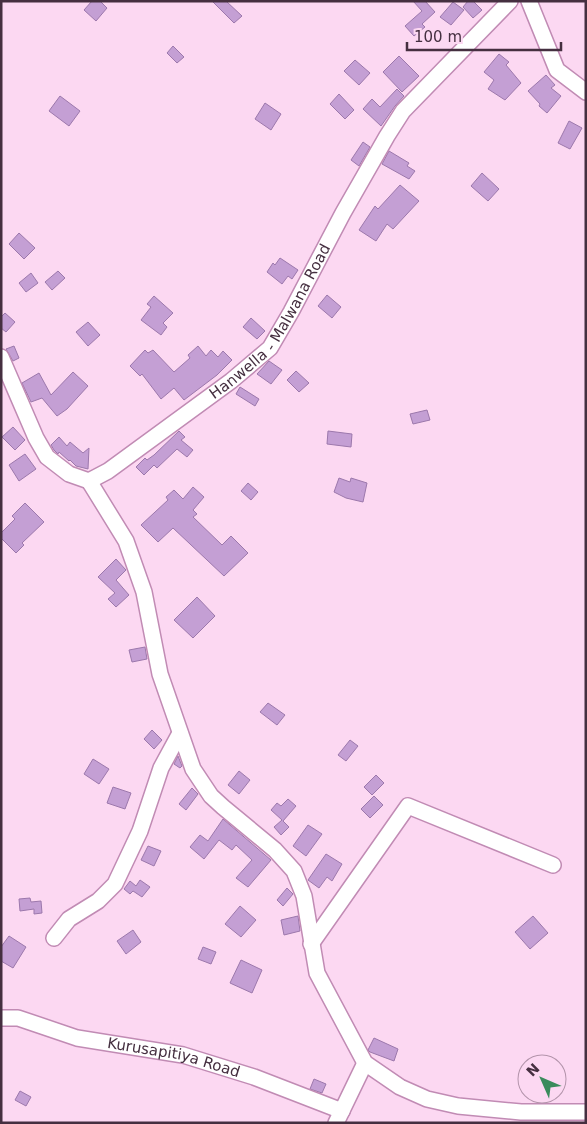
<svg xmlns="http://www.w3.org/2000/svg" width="587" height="1124" font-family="'DejaVu Sans',sans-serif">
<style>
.building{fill:#c49fd4;stroke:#9c78ac}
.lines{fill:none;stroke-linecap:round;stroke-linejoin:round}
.minor-casing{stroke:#c18bb4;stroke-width:18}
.minor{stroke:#fff;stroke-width:15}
.labels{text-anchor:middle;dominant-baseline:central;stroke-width:4;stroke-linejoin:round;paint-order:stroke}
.street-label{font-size:15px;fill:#452f40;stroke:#fcd8f2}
</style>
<rect width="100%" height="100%" fill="#fcd8f2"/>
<g class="building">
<polygon points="92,1 100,1 107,8 96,21 84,10"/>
<polygon points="212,1 226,1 242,16 234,23"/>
<polygon points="413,1 425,1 435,12 422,24 425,27 414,36 405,26 422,11"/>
<polygon points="468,1 473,1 482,10 473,18 463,7"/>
<polygon points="453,2 464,10 451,25 440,17"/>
<polygon points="173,46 184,57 177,63 167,53"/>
<polygon points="499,54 509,62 506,65 521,83 505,100 488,89 494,80 484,72"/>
<polygon points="399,56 419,76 402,92 383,72"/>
<polygon points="355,60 370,73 359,85 344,71"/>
<polygon points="546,75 555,85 551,88 561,96 547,113 539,106 540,104 528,91"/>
<polygon points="397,89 404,96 395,106 381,126 363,109 372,99 380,107"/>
<polygon points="339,94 354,110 345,119 330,104"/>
<polygon points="60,96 80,111 69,126 49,111"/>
<polygon points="265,103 281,114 271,130 255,119"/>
<polygon points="569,121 582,128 570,149 558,143"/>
<polygon points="363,142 370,147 359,166 351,160"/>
<polygon points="389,151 409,163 407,166 415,171 409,179 382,164"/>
<polygon points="482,173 499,189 488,201 471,186"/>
<polygon points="400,185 419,201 393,229 387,224 376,241 359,230 375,206 378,209"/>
<polygon points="19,233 35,248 24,259 9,244"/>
<polygon points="280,258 298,270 292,279 288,276 282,284 267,272 273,263 275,265"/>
<polygon points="58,271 65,278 52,290 45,282"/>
<polygon points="31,273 38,283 26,292 19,283"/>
<polygon points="327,295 341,307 332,318 318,306"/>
<polygon points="154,296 173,313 163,323 167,327 161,335 141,320 151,307 147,304"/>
<polygon points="5,313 15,322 6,332 1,328 1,317"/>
<polygon points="251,318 265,331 257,339 243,327"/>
<polygon points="88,322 100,335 88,346 76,332"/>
<polygon points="14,346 19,358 13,361 6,349"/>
<polygon points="198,346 206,356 211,350 218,357 223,351 232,360 217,375 184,400 174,388 161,399 142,374 140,376 130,366 145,350 148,353 153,350 174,372 190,358 188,355"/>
<polygon points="269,361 282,370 271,384 257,374"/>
<polygon points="296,371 309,383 299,392 287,380"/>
<polygon points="73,372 88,386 67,409 57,416 42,398 31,402 22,383 39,373 51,395"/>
<polygon points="240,387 259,399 255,406 236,394"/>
<polygon points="427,410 430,420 413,424 410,414"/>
<polygon points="13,427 25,440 15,450 2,437"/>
<polygon points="179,431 185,437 181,440 193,450 187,457 177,449 157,468 154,465 144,475 136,467 145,458 147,460 154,455"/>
<polygon points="328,431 352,434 351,447 327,444"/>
<polygon points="59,437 67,446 70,442 83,453 89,448 88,469 76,466 70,460 69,461 59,452 58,454 54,450 51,445"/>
<polygon points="25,454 36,469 19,481 9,465"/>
<polygon points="339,478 350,482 351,478 367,483 363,502 346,498 334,492"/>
<polygon points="248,483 258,492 251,500 241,491"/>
<polygon points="193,487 204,497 193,510 197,514 193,517 222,545 231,536 248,553 224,576 173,528 158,542 141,525 168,500 166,497 174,490 183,499"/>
<polygon points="25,503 44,522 22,543 24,545 16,553 1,538 1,533 15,519 12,516"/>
<polygon points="116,559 126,570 116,580 129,595 116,607 108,599 115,593 98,577"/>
<polygon points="197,597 215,616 193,638 174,620"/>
<polygon points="145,647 147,659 132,662 129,650"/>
<polygon points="268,703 285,715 277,725 260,712"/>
<polygon points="152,730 162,740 154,749 144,739"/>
<polygon points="350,740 358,746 346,761 338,755"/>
<polygon points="178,756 182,766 180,768 174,764"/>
<polygon points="93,759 109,769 99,784 84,774"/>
<polygon points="239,771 250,780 239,794 228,785"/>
<polygon points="376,775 384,783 372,795 364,787"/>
<polygon points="113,787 131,793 125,809 107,803"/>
<polygon points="192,788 198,794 186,810 179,804"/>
<polygon points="374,796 383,805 370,818 361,809"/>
<polygon points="288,799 296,806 283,821 289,827 281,835 274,827 282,820 271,810 277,803 281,806"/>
<polygon points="223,819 271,860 248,887 236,878 252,860 236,845 232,850 219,840 204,859 190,847 200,835 208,841"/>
<polygon points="308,825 322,834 306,856 293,846"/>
<polygon points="148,846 161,851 154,866 141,860"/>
<polygon points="326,854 342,864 332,881 327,877 319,888 308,880"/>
<polygon points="140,880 150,887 142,897 133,891 130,894 124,889 130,881 136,886"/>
<polygon points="287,888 293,894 283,906 277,900"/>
<polygon points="30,898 31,902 41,901 42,913 34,914 34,909 20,911 19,899"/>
<polygon points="240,906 256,920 241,937 225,924"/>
<polygon points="298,916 300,931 284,935 281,920"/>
<polygon points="533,916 548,933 530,949 515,932"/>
<polygon points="133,930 141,942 126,954 117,941"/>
<polygon points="9,936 26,947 13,968 1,961 1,947"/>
<polygon points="203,947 216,952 211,964 198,959"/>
<polygon points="241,960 262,970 252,993 230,983"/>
<polygon points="374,1038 398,1049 394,1061 370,1052 368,1050"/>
<polygon points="314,1079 326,1084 322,1093 310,1089"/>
<polygon points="20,1091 31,1097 26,1106 15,1100"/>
</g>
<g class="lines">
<defs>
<g id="minor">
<polyline points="529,1 557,70 586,92"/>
<path id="s1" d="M1,357L36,438L47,457L69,474L89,481L108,471L231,381L270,348L291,312L343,213L387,136L403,111L510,1"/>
<polyline points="89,481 126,541 144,592 160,674 193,769 211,796 223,807 275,850 294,871 304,896 317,973 365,1063 400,1087 427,1099 458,1106 521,1112 586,1112"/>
<polyline points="54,938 69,919 98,901 115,884 140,831 161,768 180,733"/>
<polyline points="311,944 408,806 553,865"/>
<path id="s2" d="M1,1018H18L77,1038L183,1055L254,1077L342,1111"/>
<polyline points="336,1123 365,1063"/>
</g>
</defs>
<use href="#minor" class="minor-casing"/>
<use href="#minor" class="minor"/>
</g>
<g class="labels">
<g class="street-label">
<text stroke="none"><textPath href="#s1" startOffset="405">Hanwella - Malwana Road</textPath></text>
<text stroke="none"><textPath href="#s2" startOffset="178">Kurusapitiya Road</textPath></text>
</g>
</g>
<rect width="587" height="1124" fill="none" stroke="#452f40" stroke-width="5"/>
<g transform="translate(542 1079) rotate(315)"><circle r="24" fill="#fcd8f2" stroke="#b394ab"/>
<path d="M0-4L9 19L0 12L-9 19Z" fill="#3a8b5c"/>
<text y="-8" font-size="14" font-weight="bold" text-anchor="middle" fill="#452f40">N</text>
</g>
<path d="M407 42v8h154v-8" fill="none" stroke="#452f40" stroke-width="2.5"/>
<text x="414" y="42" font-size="15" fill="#452f40" stroke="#fcd8f2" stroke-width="4" paint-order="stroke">100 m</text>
</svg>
